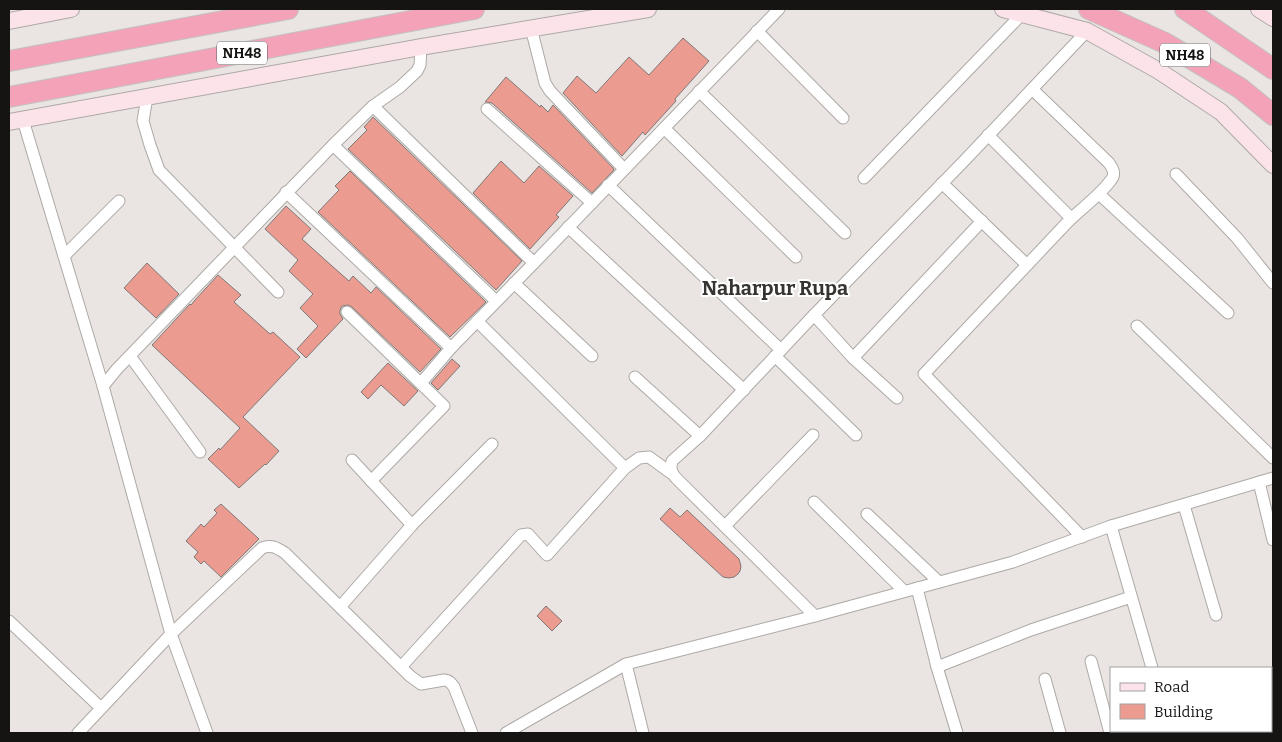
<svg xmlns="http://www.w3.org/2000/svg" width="1282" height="742" font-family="Bitter,serif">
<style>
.building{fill:#ec9b91;stroke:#7e7877}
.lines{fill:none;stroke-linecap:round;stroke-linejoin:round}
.street-casing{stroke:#ada9a5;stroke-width:13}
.secondary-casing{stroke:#ada9a5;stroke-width:18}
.highway-casing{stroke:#c2c2c2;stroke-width:22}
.street{stroke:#fff;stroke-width:11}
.secondary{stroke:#fce3ea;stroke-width:16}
.highway{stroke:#f4a2b8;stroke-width:20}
.labels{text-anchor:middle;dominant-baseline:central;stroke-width:4;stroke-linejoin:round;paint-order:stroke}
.shield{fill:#fff;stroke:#5b5a5a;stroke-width:1}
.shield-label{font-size:14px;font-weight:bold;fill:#151413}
.district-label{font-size:20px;font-weight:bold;fill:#373330;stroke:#fff}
</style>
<rect width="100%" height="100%" fill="#eae5e2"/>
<g class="building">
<polygon points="683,38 709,61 675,99 676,101 645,135 643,132 622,156 563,93 577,76 596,93 629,57 649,75"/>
<polygon points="506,77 540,107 541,105 548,112 553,105 613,168 614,170 592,193 492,103 485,102"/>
<polygon points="373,117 522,261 496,290 348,149 367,130 364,127"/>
<polygon points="501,161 524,183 539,166 573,196 556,215 559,217 530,249 473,193"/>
<polygon points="350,171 486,302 450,337 318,212 339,190 335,186"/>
<polygon points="286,206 311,229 302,239 332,266 349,281 353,276 371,293 376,287 441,349 420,372 352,307 348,305 342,306 340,310 340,314 343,319 306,358 297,349 318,326 300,308 313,294 289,271 298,260 265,229"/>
<polygon points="147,263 179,294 156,318 124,288"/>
<polygon points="218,275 241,295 234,302 270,334 273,332 300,357 243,417 279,451 266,465 265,464 239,488 208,459 219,448 220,450 240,428 152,345 190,304 191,305 195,300"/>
<polygon points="452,359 460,366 438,390 431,383"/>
<polygon points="388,363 418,391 404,406 381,385 368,399 361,392"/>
<polygon points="221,504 259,539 221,577 204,561 201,564 194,557 198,552 186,541 201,524 204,527 217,513 214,510"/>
<polygon points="670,508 680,517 687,510 739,559 741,566 740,571 738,574 734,577 729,578 723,577 660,519"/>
<polygon points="546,606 562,621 552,631 537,616"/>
</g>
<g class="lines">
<defs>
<g id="street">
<polyline points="531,28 545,83 550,91 624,169"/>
<polyline points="757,31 843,118"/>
<path d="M1032,89L1109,163C1113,169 1116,174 1111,180C1098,198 1077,211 1062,228C1016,277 970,326 924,374L1082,537"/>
<polyline points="699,91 845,233"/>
<polyline points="147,97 143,121 150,145 159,170 278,292"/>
<polyline points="373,106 534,263"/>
<polyline points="487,109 592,203"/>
<polyline points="23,120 103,386 171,634 207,733"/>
<polyline points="664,128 796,257"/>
<polyline points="988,135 1071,218"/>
<polyline points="333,145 496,301"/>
<polyline points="1176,174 1237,238 1273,283"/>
<polyline points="864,178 1022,14"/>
<polyline points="942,183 1027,265"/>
<polyline points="608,185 781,350"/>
<polyline points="286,192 451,348"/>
<polyline points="1099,194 1228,313"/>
<polyline points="568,227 744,390"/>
<polyline points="64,256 119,201"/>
<polyline points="514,283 592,356"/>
<polyline points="347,312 444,406 371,481"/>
<polyline points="814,315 853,358 897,398"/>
<polyline points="477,321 625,468"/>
<polyline points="1137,326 1273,458"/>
<polyline points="130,356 200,452"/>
<polyline points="775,356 856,435"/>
<polyline points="853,358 982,221"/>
<polyline points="635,377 700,436"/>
<polyline points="421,383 451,348 534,263 779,9"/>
<polyline points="103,386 117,369 333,145 373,106 400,87 417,71 420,65 421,47"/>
<polyline points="352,460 412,525"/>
<polyline points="1259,482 1273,540"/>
<polyline points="814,502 904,591"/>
<polyline points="1184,505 1216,615"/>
<polyline points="867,514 939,582"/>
<polyline points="725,526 813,435"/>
<polyline points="1111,526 1152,668"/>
<polyline points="917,588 937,667 957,733"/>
<polyline points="340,607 412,525 492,444"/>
<path d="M815,616L676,478C671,472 670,469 672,461L700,436L814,315L964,161L1087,31"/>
<polyline points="9,621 101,708"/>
<polyline points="1091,661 1110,733"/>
<polyline points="626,664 643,733"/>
<polyline points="401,667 521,535 528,534 547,555 625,468 639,458 649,457 671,473"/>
<polyline points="937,667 1031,630 1131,597"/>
<polyline points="1045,679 1060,733"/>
<polyline points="1187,731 1188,733"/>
<polyline points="1269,731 1269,733"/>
<path d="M78,733L171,634L262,548C271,544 277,548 285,553L410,676L421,684L444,680C449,680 451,683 454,687L472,733"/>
<polyline points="506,733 626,664 815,616 1013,562 1111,526 1273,478"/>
</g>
<g id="secondary">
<polyline points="1003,9 1087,31 1159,71 1221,112 1273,165"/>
<polyline points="1259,9 1273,18"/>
<polyline points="9,21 71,9"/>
<polyline points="9,122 421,47 648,9"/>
</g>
<g id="highway">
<polyline points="1089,9 1165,43 1240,88 1273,115"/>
<polyline points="1185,9 1273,69"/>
<polyline points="9,61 288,9"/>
<polyline points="9,97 474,9"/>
</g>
</defs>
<use href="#street" class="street-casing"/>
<use href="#secondary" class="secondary-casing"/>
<use href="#highway" class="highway-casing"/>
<use href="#street" class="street"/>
<use href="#secondary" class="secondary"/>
<use href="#highway" class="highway"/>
</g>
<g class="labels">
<g class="shield">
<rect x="217" y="41.5" width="50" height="23" rx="4"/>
<rect x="1160" y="43.5" width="50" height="23" rx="4"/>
</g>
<g class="shield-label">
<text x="242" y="53">NH48</text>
<text x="1185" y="55">NH48</text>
</g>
<g class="district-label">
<text x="775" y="288">Naharpur Rupa</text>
</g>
</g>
<rect width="1282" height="742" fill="none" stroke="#151413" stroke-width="20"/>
<rect x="1110" y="667" width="162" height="65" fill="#ffffff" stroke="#a1a1a1"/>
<rect x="1120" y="683" width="25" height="8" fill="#fce3ea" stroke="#a1a1a1"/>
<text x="1154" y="692" font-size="15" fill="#151413">Road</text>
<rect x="1120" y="704" width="25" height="15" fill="#ec9b91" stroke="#a1a1a1"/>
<text x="1154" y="717" font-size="15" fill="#151413">Building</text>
</svg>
